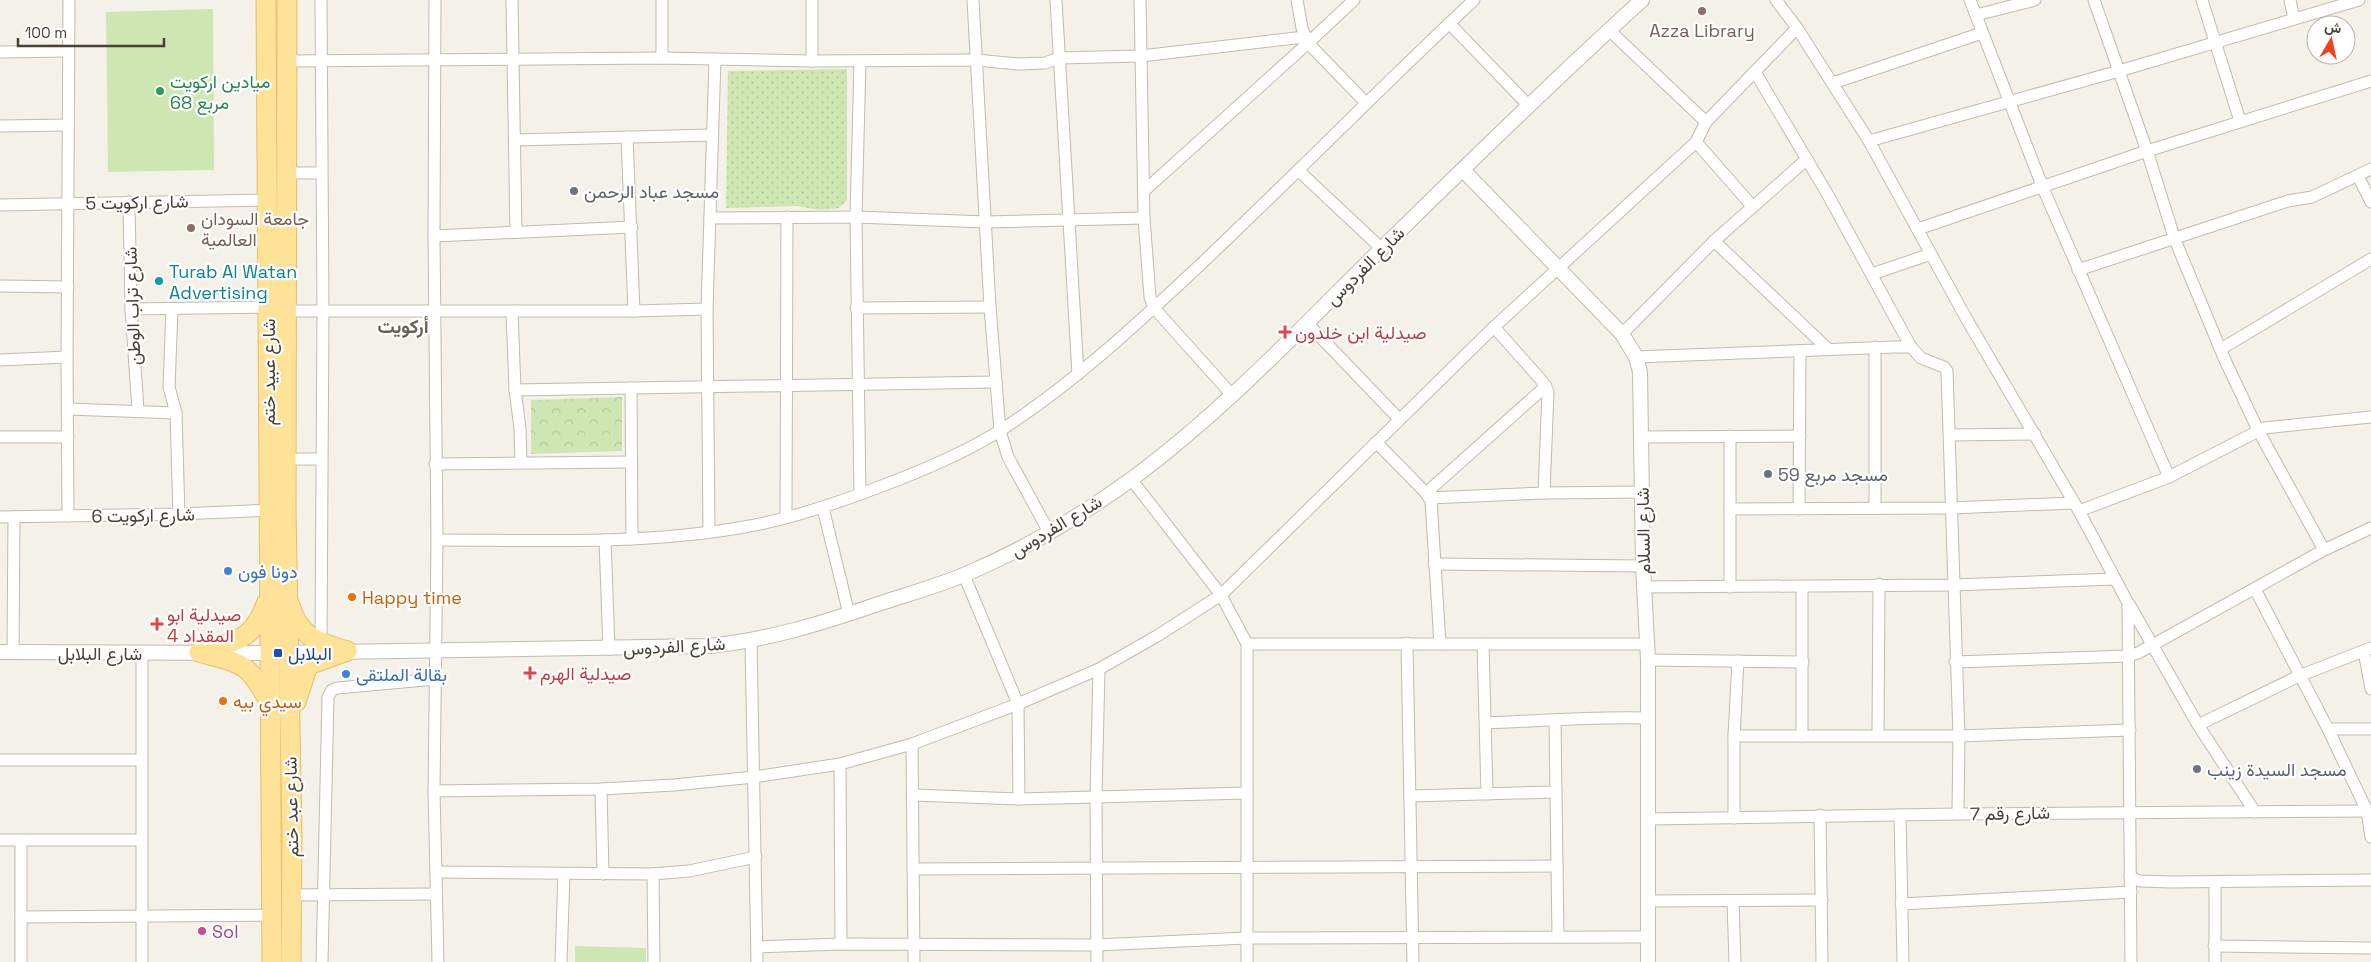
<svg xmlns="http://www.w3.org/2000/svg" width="2371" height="962" font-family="'Space Grotesk',Vazirmatn,sans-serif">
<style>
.grass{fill:url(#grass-dots)}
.forest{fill:url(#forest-crowns)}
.pitch{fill:#cee7b2}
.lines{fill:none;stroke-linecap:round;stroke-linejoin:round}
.minor-casing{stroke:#c2bbae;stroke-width:13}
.tertiary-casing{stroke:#c2bbae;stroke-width:16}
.primary-casing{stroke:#e2bf68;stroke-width:21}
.minor{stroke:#fff;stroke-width:11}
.tertiary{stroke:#fff;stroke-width:14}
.primary{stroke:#fde298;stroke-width:19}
.education-dot{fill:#8d6e63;stroke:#fff;stroke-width:2}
.leisure-dot{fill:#2e9e5b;stroke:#fff;stroke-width:2}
.worship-dot{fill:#6b7280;stroke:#fff;stroke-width:2}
.culture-dot{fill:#0f9aa8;stroke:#fff;stroke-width:2}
.health-dot{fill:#e0444e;stroke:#fff;stroke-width:2}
.shop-dot{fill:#3f7fe0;stroke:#fff;stroke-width:2}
.food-dot{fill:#e8710a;stroke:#fff;stroke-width:2}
.transit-dot{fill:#1a4fb4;stroke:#fff;stroke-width:2}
.hotel-dot{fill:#d1479c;stroke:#fff;stroke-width:2}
.labels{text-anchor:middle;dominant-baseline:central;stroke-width:4.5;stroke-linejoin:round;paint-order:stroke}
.education-label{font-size:18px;fill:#785e54;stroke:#fff}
.leisure-label{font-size:18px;fill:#27864d;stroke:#fff;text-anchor:start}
.worship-label{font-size:18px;fill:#5b616d;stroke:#fff;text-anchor:start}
.street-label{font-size:18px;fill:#474137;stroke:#fff}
.culture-label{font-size:18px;fill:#0d838f;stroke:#fff;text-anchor:start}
.health-label{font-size:18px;fill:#be3a42;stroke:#fff;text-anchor:start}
.shop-label{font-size:18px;fill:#366cbe;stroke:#fff;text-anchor:start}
.food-label{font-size:18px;fill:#c56008;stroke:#fff;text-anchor:start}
.transit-label{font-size:18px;fill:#164399;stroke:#fff;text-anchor:start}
.hotel-label{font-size:18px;fill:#b23c85;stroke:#fff;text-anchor:start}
.neighbourhood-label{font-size:19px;font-weight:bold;fill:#6a5f4e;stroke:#fff}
</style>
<defs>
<pattern id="grass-dots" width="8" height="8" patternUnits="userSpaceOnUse" patternTransform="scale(1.25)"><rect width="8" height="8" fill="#cee7b2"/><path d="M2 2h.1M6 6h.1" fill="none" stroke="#b2c79a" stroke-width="1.8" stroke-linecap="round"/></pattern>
<pattern id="forest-crowns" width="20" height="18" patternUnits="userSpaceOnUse" patternTransform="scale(1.25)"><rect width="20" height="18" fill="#cee7b2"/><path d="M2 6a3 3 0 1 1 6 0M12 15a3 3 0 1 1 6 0" fill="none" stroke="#b2c79a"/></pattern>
</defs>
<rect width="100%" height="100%" fill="#f4f1e8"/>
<polygon class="grass" points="847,69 847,200 839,208 820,210 797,206 726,208 728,71"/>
<polygon class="forest" points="622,397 622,451 531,454 531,400"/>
<g class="pitch">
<polygon points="213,9 214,170 108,172 106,12"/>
<polygon points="575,946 646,948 646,962 575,962"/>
</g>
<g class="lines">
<defs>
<g id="minor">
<polyline points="321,0 323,311 321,644"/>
<polyline points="435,0 434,236 437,540 434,791 438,962"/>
<polyline points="512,0 516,232"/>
<polyline points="662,0 662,58"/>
<polyline points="812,0 812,61"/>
<polyline points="973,0 990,307 1000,431 1008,457 1049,532"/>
<polyline points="1056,0 1078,374"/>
<polyline points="1140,0 1144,218 1150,297 1154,308 1232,395"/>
<polyline points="1297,0 1302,28 1308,43 1354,0"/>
<polyline points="1776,0 1797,28 1869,141 1966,318 2079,511 2128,603 2131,962"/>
<polyline points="1970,0 2043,188 2169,477"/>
<polyline points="2094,0 2147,151 2175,240 2224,358 2258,430 2324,550"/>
<polyline points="2202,0 2240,121"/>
<polyline points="2290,0 2294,19"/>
<polyline points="1976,15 2035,0"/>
<polyline points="1449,23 1529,106"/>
<polyline points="1609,30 1706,122"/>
<polyline points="0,52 68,51"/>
<polyline points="288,61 662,58 812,61 976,60 1019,64 1045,63 1059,58 1141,56 1304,37"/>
<polyline points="860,61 856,217 860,494"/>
<polyline points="1755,72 1828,195 1911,347"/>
<polyline points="1833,83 1982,33"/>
<polyline points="0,126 68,125"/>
<polyline points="627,137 634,311"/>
<polyline points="515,140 712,135"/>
<polyline points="1869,141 2119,71 2359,0"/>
<polyline points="1696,142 1753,207"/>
<polyline points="1299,171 1382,249"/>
<polyline points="288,173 321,173"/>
<polyline points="2358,176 2371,202"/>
<polyline points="1144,191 1308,43 1366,103"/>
<polyline points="129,202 131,309 138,410"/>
<polyline points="0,205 268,200"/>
<polyline points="710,218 856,217 986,222 1144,218"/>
<polyline points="1918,229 2147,151 2371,81"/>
<polyline points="434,236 632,227"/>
<polyline points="1714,241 1827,348"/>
<polyline points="2078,270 2288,201 2312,197 2371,169"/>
<polyline points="1872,274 1931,254"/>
<polyline points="0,286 68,287"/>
<polyline points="856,308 990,307"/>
<polyline points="131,309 268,307"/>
<polyline points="172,309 169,387 176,413 179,514"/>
<polyline points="287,311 634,311 707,309"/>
<polyline points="512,311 515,390 520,428 521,462"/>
<polyline points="1307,323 1399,419"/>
<polyline points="1494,327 1542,381 1548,392 1544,493"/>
<polyline points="1622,334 1714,241 1807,159"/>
<polyline points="1875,347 1875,508"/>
<polyline points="2221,349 2371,259"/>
<polyline points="1636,357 1895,347 1911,347 1921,358 1944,367 1947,371 1959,736 1958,814"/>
<polyline points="0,360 67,357"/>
<polyline points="631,388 632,539"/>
<polyline points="515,390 996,382"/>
<polyline points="68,409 176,413"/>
<polyline points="1950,435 2035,434"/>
<polyline points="1730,436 1730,587"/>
<polyline points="0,437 68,437"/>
<polyline points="1642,437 1800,436"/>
<polyline points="1376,442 1426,493 1431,500 1440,644"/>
<polyline points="286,459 321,459"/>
<polyline points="435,464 631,462"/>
<polyline points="1131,479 1221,595 1247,644 1247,962"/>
<polyline points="1426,493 1546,386"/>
<polyline points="1429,498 1544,493 1642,492"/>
<polyline points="823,508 849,614"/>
<polyline points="1730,509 1951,508 2073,503"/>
<polyline points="1799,509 1800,351"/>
<polyline points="2079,511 2169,477 2264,428 2371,417"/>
<polyline points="68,516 67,357 69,0"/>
<polyline points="0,517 179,514 273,510"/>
<polyline points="786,517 787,217"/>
<polyline points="709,532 707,309 715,59"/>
<path d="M437,540C539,540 643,545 744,527C791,519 835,504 879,487C922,471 963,454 1001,430C1074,383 1137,324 1200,265C1292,178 1381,87 1474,0"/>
<polyline points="605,540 609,649"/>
<polyline points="1434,564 1643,566"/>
<polyline points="964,575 1018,704 1019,799"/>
<polyline points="1802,586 1802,736"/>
<polyline points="1644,587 1954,585 2115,579"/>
<polyline points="2255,589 2328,729 2367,811 2371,837"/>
<polyline points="2129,604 2198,725 2255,812"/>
<polyline points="751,641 757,962"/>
<polyline points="1407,643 1413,962"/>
<polyline points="1247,644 1647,644"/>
<polyline points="1483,644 1487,794"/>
<polyline points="2364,651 2371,689"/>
<polyline points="13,652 14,517"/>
<polyline points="142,654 142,962"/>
<polyline points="1648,660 1803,662"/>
<polyline points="1955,662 2128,656 2138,653 2324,550 2371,528"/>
<polyline points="1555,721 1558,937"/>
<path d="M1486,723C1540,721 1593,716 1647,718"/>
<polyline points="2198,725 2299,676 2371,648"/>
<polyline points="2328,729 2371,729"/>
<polyline points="1878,735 1879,584"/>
<polyline points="1734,736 1959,736 2130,730"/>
<polyline points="912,744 914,962"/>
<polyline points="0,760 142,760"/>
<polyline points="840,764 841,944"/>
<polyline points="601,789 603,874"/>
<polyline points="434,791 601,789 674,785 754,777 840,764 912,744 1018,704 1099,669 1157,636 1221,595 1494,327 1696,142 1706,122 1797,28"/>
<polyline points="914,795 1019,799 1247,793"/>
<polyline points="1410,796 1556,792"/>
<polyline points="1820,815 1822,962"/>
<polyline points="1900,815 1903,962"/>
<polyline points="1734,818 1734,736 1738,661"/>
<polyline points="1649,819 1958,814 2371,811"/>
<polyline points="0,840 142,840"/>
<polyline points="913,869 1557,866"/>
<polyline points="436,872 653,874 689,871 756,857"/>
<polyline points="653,874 654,962"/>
<polyline points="2130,877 2140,881 2170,882 2371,880"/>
<polyline points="2215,882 2215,962"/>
<polyline points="291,895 436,894"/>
<polyline points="1649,901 1822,900"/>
<polyline points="1733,901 1735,962"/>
<polyline points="1901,904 2131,892"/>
<polyline points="21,917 272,915"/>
<polyline points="2214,946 2371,948"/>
<polyline points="758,947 841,944 1097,945 1246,938 1648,937"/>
<polyline points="21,962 21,840"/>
<polyline points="322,962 328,697 332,690 337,688 436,679"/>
<polyline points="561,962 564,874"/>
<polyline points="1097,962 1096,798 1099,669"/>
</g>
<g id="tertiary">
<polyline points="1463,170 1622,334 1636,357 1640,372 1643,566 1648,660 1648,962"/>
<path d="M0,652L269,653L709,646C768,640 823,623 878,604C908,594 938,586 966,574C1025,549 1081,516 1133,478C1214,418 1285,345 1356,274C1450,181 1544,89 1642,0"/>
</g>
<g id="primary">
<polyline points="266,0 272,962"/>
<polyline points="287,0 286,509 292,836 291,962"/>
<path d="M290,605C298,636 319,643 347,651"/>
<path d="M199,652C233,641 253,642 266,604"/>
<path d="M199,652C241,664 248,661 269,702"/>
<polyline points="296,702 308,665 347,651"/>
</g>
</defs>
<use href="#minor" class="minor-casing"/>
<use href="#tertiary" class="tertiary-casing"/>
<use href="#primary" class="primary-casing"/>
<use href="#minor" class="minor"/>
<use href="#tertiary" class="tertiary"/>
<use href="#primary" class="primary"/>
</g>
<g class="education-dot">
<circle cx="1702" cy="11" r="5"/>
<circle cx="191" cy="228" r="5"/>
</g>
<circle class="leisure-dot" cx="160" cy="91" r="5"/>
<g class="worship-dot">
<circle cx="574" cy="191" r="5"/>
<circle cx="1768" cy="474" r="5"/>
<circle cx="2197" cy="769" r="5"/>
</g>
<circle class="culture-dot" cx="159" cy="281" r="5"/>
<g class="health-dot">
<path d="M1282.5 324.5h5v5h5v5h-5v5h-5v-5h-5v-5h5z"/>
<path d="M154.5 616.5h5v5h5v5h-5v5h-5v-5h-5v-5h5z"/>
<path d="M527.5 665.5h5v5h5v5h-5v5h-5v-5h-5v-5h5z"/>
</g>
<g class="shop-dot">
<circle cx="228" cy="571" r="5"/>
<circle cx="346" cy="674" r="5"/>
</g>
<g class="food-dot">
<circle cx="352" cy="597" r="5"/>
<circle cx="223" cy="701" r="5"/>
</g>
<rect class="transit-dot" x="273" y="648" width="10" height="10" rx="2.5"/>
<circle class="hotel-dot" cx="202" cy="931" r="5"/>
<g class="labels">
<g class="education-label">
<text x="1702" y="30">Azza Library</text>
<text x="201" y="218" text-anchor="start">جامعة السودان<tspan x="201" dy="21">العالمية</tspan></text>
</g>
<g class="leisure-label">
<text x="170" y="81">ميادين اركويت<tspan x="170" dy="21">مربع 68</tspan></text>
</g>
<g class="worship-label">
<text x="584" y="191">مسجد عباد الرحمن</text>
<text x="1778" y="474">مسجد مربع 59</text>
<text x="2207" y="769">مسجد السيدة زينب</text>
</g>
<g class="street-label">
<text transform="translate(137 202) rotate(-1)">شارع اركويت 5</text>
<text transform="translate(1365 266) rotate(-45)">شارع الفردوس</text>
<text transform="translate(132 306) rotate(-92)">شارع تراب الوطن</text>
<text transform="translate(268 372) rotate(-90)">شارع عبيد ختم</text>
<text transform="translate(143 515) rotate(-1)">شارع اركويت 6</text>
<text transform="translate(1056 526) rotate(-31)">شارع الفردوس</text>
<text transform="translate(1643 531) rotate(-91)">شارع السلام</text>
<text transform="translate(674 646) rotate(-3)">شارع الفردوس</text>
<text x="100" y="653">شارع البلابل</text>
<text transform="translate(291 807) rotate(-91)">شارع عبد ختم</text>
<text transform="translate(2010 813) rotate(-1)">شارع رقم 7</text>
</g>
<g class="culture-label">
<text x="169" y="271">Turab Al Watan<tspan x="169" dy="21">Advertising</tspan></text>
</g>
<g class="health-label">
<text x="1295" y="332">صيدلية ابن خلدون</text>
<text x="167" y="614">صيدلية ابو<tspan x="167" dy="21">المقداد 4</tspan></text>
<text x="540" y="673">صيدلية الهرم</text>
</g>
<g class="shop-label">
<text x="238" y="571">دونا فون</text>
<text x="356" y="674">بقالة الملتقى</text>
</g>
<g class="food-label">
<text x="362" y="597">Happy time</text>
<text x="233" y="701">سيدي بيه</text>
</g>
<g class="transit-label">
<text x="288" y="653">البلابل</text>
</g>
<g class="hotel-label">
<text x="212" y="931">Sol</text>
</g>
<g class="neighbourhood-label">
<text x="403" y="326">أركويت</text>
</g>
</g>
<g transform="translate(2331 40) rotate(9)"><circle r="24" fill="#ffffff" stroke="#b5b3af"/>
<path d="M0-4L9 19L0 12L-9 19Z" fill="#f7401c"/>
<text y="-8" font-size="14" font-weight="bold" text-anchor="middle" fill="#474137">ش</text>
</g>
<path d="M18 38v8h146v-8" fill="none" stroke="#474137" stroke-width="2.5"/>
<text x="25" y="38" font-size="15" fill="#474137" stroke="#ffffff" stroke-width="4" paint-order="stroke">100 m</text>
</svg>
